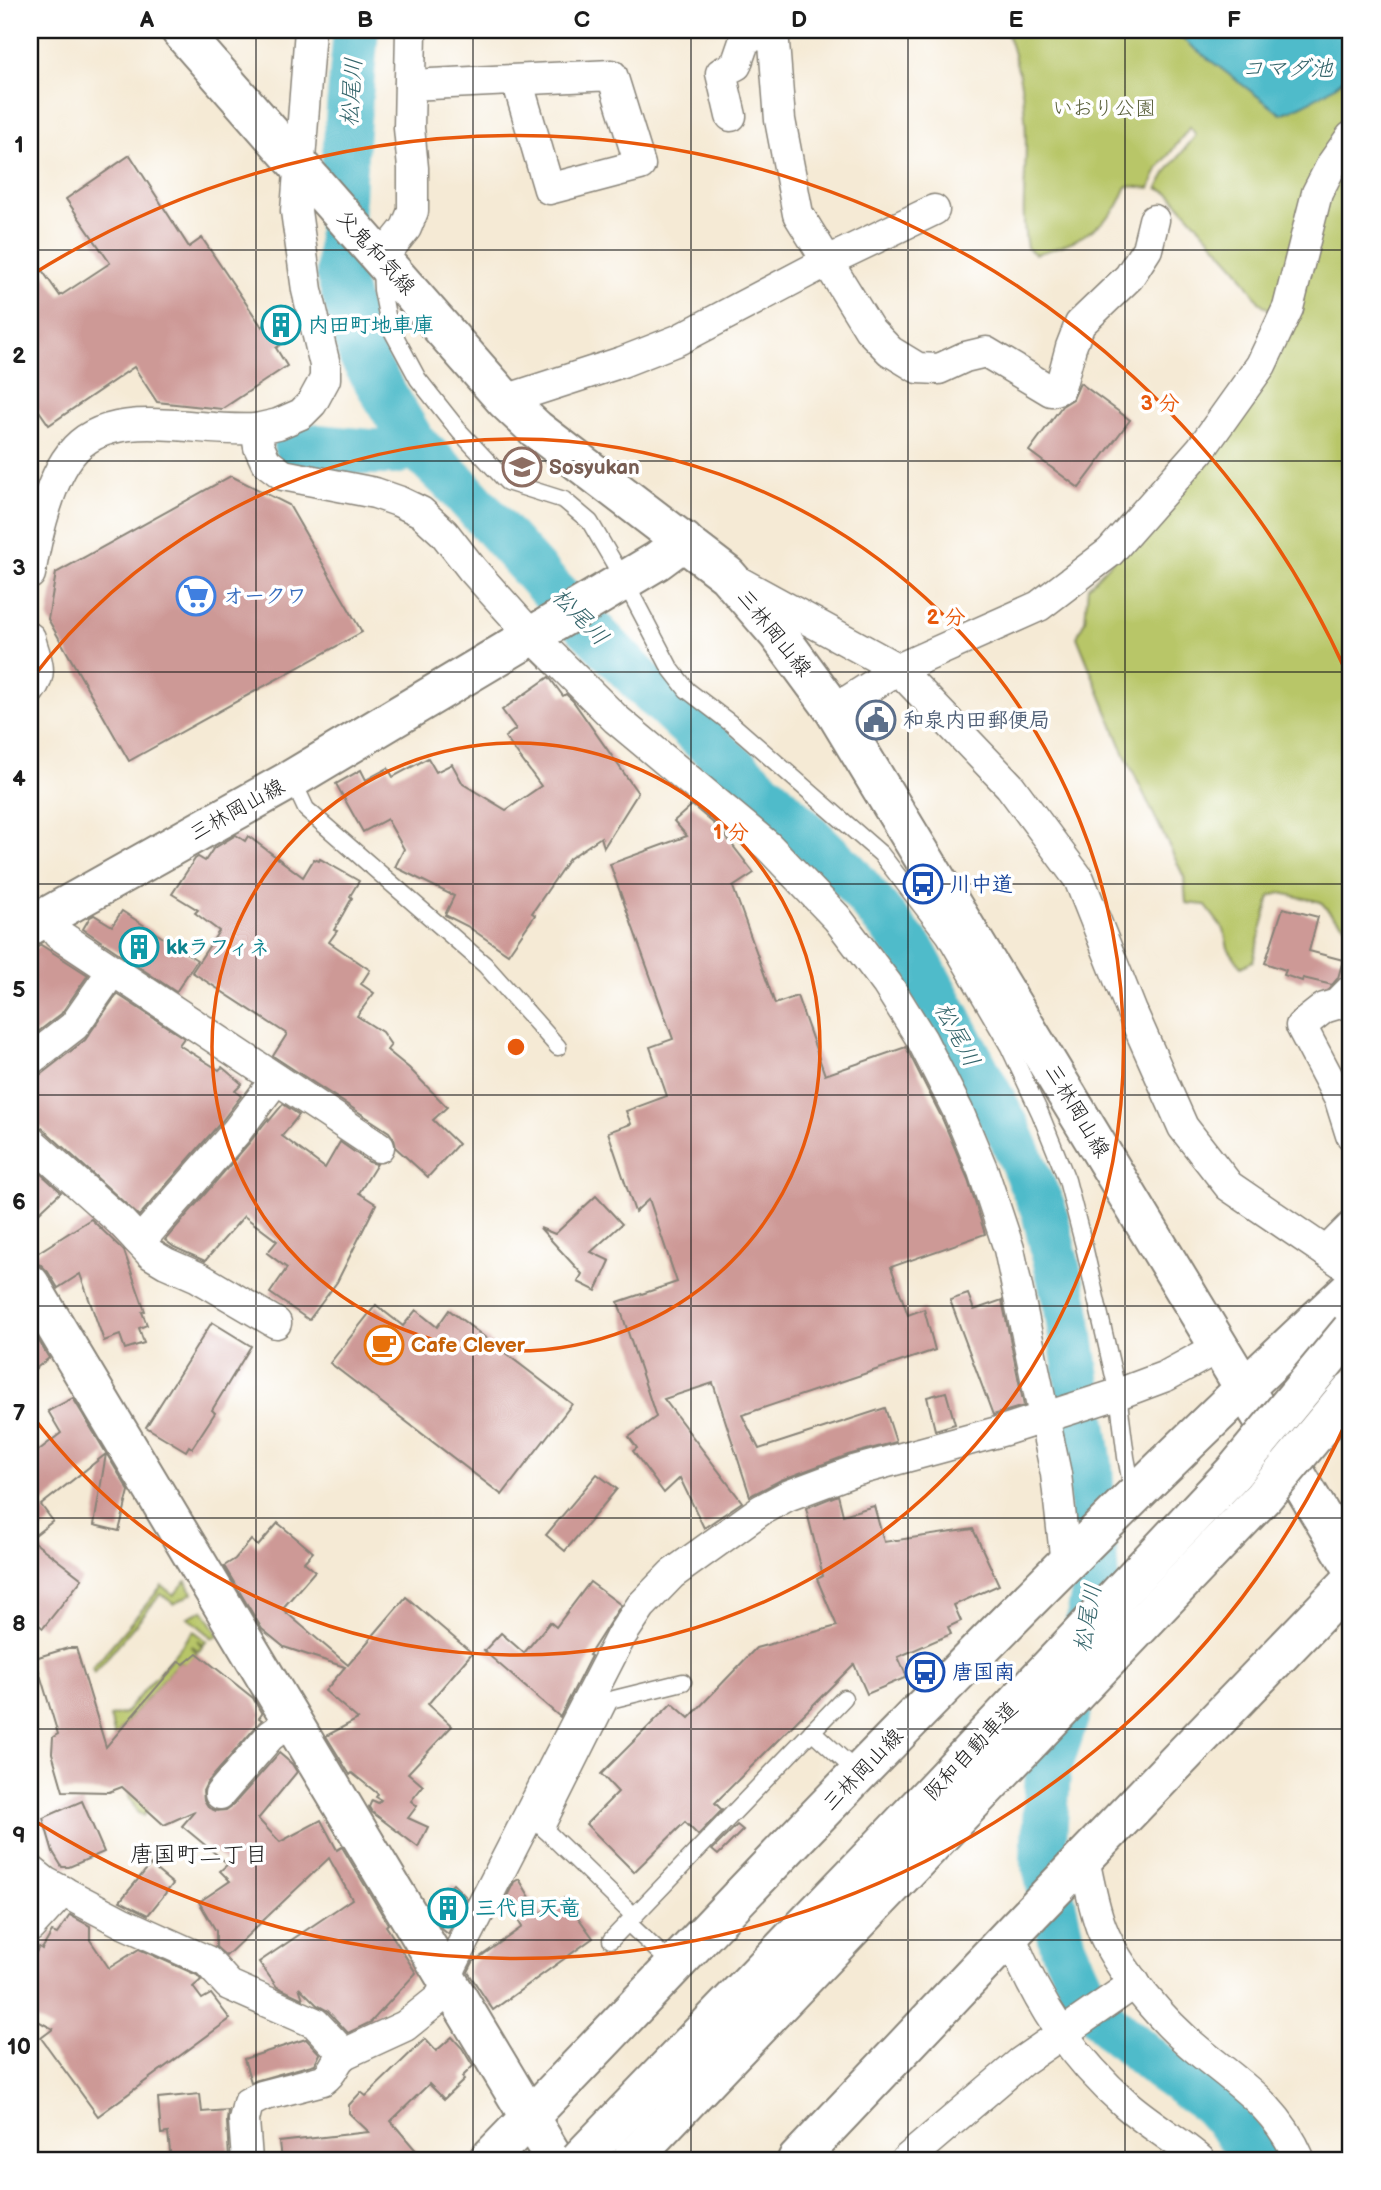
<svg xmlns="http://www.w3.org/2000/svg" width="1381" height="2190" font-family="'Balsamiq Sans','Klee One',sans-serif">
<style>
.green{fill:#b8c668;stroke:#6a7142;stroke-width:2}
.water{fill:#4fbbca;stroke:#366c73;stroke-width:2}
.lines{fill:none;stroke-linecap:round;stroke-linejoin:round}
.river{stroke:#4fbbca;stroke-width:46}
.building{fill:#cd9996}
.service-casing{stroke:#888378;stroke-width:19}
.minor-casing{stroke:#888378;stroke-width:33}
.tertiary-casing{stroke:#888378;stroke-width:42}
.secondary-casing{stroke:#888378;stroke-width:42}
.service{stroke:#fff;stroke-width:16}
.minor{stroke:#fff;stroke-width:30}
.tertiary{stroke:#fff;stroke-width:38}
.secondary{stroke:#fff;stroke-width:38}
.motorway-bridge-casing{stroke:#888378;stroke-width:42;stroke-linecap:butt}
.motorway-bridge{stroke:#fff;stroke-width:38}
.grid{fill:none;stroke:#1c1c1c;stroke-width:2;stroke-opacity:0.55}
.ring{fill:none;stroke:#e8590c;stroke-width:3.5}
.labels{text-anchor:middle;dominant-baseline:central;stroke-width:7;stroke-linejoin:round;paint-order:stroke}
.park-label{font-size:21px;fill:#5a603a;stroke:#fff}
.street-label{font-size:21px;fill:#1c1c1c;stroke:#fff}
.culture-label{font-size:21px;font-weight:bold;fill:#0d838f;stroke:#fff;text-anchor:start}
.education-label{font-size:21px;font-weight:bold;fill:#785e54;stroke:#fff;text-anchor:start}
.shop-label{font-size:21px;font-weight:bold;fill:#366cbe;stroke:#fff;text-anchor:start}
.service-label{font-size:21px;font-weight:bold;fill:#4e5e75;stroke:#fff;text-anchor:start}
.transit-label{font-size:21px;font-weight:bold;fill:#164399;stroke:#fff;text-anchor:start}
.food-label{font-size:21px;font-weight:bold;fill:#c56008;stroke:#fff;text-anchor:start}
.water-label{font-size:23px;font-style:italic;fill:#33646a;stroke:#fff}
.neighbourhood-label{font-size:23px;fill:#1c1c1c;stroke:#fff}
.centre{fill:#e8590c;stroke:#fff;stroke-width:3.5}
.ring-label{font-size:21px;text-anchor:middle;font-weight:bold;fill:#e8590c;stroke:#fff;stroke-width:7;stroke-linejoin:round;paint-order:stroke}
.neatline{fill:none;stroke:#1c1c1c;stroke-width:2.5}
.grid-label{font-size:23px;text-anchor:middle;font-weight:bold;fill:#1c1c1c}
</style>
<rect width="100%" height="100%" fill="#fff"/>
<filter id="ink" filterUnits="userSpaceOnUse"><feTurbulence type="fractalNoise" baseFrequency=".0143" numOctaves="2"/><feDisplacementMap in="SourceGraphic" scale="14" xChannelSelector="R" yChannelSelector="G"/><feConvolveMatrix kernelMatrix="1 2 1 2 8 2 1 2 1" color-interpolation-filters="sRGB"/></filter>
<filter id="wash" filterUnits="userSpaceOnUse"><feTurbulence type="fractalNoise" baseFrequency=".00686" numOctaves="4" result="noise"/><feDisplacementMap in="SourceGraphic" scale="28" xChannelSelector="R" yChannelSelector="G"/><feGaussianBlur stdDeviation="1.57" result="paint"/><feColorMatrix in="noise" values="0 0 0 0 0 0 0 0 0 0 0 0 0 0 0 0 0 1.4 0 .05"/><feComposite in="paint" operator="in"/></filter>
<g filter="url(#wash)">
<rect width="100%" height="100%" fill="#f5ead5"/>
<g class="green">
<path d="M1006,30H1351V113L1337,132L1273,312L1259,302L1236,267L1170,194L1158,188L1168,170L1196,135L1190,127L1158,169L1150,188L1127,186C1124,193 1121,201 1117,207C1097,232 1066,247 1035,254L1027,248C1022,222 1024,198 1025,173C1028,120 1024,79 1006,30Z"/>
<polygon points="1351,154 1351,930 1332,915 1321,902 1281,893 1270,896 1253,961 1241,967 1228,948 1224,930 1205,905 1186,903 1184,877 1124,753 1077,637 1085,620 1088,587 1224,441 1333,185"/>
<polygon points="186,1581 192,1593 174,1604 161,1594 94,1673 92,1668 162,1586 174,1595"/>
<polygon points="203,1610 219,1635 213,1638 188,1617"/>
<polygon points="194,1631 207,1641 203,1645 197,1640 202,1647 199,1651 192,1646 191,1647 197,1653 186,1666 179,1661 118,1733 178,1772 143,1816 137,1812 130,1799 110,1717 125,1713"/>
</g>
<path class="water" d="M1119,30H1351V73C1330,92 1307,104 1281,114L1177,35H1125Z"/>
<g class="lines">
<g class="river">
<polyline points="356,30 343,176 339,274 361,355 414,444 456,484 546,584 643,683 706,742 773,801 847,873 913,952 1008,1129 1044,1211 1067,1309 1090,1466 1096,1584 1072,1699 1048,1771 1043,1858 1063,1947 1082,1989 1109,2025 1160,2068 1211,2103 1256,2155 1257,2160"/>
<polyline points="296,445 369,452 395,452 414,444"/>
</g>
</g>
<g id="blocks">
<g class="building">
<polygon points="130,155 189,247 202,238 262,327 286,306 296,317 298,326 286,335 288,339 276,348 287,366 222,409 157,402 134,367 49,425 30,398 30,253 60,296 110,263 66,199"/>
<polygon points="1080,383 1130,420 1079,488 1029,451 1062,406 1073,399"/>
<polygon points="231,476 289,505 362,632 129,761 48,619 56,573"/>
<polygon points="549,677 563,696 566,694 573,701 638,793 604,847 601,837 569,859 532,913 535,915 508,954 467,926 445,915 454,896 395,867 404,849 387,819 363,832 336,784 361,770 366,780 388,768 393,777 428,758 436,772 452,764 463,784 506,810 541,786 505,737 516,729 502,710"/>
<polygon points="692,805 719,828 754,873 733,887 775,1004 797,996 825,1075 906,1047 942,1118 967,1177 985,1234 891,1267 908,1315 924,1309 935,1350 742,1415 759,1449 885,1408 896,1442 848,1455 781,1480 750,1496 713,1383 664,1399 742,1502 704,1528 680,1478 664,1493 633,1451 637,1448 629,1437 656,1417 618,1302 677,1282 649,1199 635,1212 608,1132 631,1124 626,1111 667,1096 650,1047 673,1039 610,864 687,836 674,821"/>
<polygon points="236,835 245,841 248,836 303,877 314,859 319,861 320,859 359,881 350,896 352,898 334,930 337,931 329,942 370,970 361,984 374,993 357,1016 382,1032 391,1045 387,1050 409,1068 447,1107 433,1120 458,1144 428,1177 396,1148 394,1139 389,1132 273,1056 287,1034 192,972 219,931 195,913 198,910 172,894 195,859 198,857 205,861 213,849"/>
<polygon points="1283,908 1318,917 1309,951 1343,960 1338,978 1332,985 1303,978 1302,981 1284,975 1286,970 1265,963"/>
<polygon points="122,911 197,960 176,992 83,929 90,917 94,915 112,926"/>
<polygon points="41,945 88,975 61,1014 30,1038 30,951"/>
<polygon points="117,994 184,1038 179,1045 219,1070 222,1067 242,1084 235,1091 241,1096 222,1121 139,1216 42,1128 30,1124 30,1077 41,1074 85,1040"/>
<polygon points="283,1104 299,1115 282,1136 325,1168 340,1142 369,1162 377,1164 359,1193 376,1204 337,1282 309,1320 270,1293 287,1268 267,1253 277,1241 244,1216 205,1261 174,1247 165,1240 249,1143 268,1119 269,1121"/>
<polygon points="30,1164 61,1192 30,1221"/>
<polygon points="596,1196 622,1224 591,1252 610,1261 596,1291 578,1282 582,1274 540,1228 555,1234"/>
<polygon points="91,1219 124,1251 145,1311 142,1312 147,1325 139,1328 144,1343 125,1349 120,1335 104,1341 80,1274 58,1288 48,1272 41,1265 36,1264 31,1257"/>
<polygon points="968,1294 974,1310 1002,1300 1024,1406 993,1415 950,1300"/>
<polygon points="376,1305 403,1326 416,1310 437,1327 449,1310 572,1404 502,1495 330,1363"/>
<polygon points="212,1322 251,1346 212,1410 215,1413 192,1448 189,1446 186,1451 146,1427"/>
<polygon points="30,1326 49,1358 30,1373"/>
<polygon points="946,1392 955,1424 935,1430 927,1397"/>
<polygon points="73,1398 129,1491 119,1531 94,1525 106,1454 41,1505 53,1521 30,1539 30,1457 61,1433 48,1411"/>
<polygon points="597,1474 617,1489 565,1551 546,1535"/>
<polygon points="838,1495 843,1515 874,1506 884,1542 973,1529 999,1585 954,1605 961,1621 948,1627 951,1634 898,1657 907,1677 867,1694 854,1664 715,1803 722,1810 698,1835 685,1822 634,1872 586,1824 618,1792 601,1774 672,1703 689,1718 756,1648 837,1626 817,1579 823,1576 806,1508"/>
<polygon points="278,1523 313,1552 304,1562 315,1571 282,1609 348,1665 406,1597 472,1653 428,1704 452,1726 408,1773 423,1786 411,1801 417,1806 408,1818 428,1827 418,1847 372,1812 369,1807 372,1800 378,1803 381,1800 376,1797 378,1794 352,1773 350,1775 326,1736 358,1719 325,1691 345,1667 284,1647 262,1629 224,1566 235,1559 251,1540 258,1546"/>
<polygon points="30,1539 82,1579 43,1628 30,1618"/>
<polygon points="590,1582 621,1605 589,1655 591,1656 560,1717 484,1651 501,1633 524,1653 550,1622 556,1627"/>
<polygon points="68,1648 76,1648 106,1747 179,1661 184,1664 197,1653 253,1698 262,1714 259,1718 262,1720 207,1783 203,1791 204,1800 209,1808 216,1811 226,1810 233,1805 279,1753 292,1764 297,1772 258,1819 280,1842 321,1820 337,1850 342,1847 388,1924 386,1926 416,1973 371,2022 348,2033 328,2011 317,2005 299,1987 303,1999 277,1987 259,1962 352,1899 329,1858 226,1956 216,1947 216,1931 199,1902 230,1881 220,1871 228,1864 182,1826 195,1811 164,1825 122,1787 109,1792 63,1791 52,1753 53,1737 58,1734 35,1658"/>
<polygon points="82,1801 104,1852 69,1867 62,1867 53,1852 43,1818"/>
<polygon points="737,1825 743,1830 718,1855 712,1850"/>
<polygon points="150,1865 173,1884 148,1915 120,1901"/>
<polygon points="519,1879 540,1914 564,1898 593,1938 493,2010 468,1972 473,1962 522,1927 505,1900 514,1882"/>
<polygon points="453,1884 467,1898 448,1934 442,1929 430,1909"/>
<polygon points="70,1915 90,1926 90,1940 109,1968 139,1949 197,1975 201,1980 193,1987 202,1999 211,1994 230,2019 98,2116 41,2038 53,2029 30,2017 30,1963 39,1947 42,1949 52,1932 57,1934"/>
<polygon points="452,2037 462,2048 473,2066 462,2077 464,2080 444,2099 429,2084 391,2121 424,2160 281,2160 279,2142 369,2132 349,2113 349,2105 361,2092 366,2096 425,2039 436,2051"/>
<polygon points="306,2039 320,2054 315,2064 251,2082 244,2059"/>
<polygon points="200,2094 202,2112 228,2110 227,2121 229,2160 171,2160 168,2133 161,2134 158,2098"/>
</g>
</g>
</g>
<g filter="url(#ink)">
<use href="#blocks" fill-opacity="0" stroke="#888378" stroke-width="2"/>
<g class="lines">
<defs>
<g id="service">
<polyline points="381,268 382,290 389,325 418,379 460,432 507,482 564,500 590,522 624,580 670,668 687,690 733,725 881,854 945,937 1009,1047 1040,1113 1067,1180 1084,1246 1118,1394 1126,1457 1133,1494"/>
<polyline points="292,779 306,809 485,965 558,1047"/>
<polyline points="812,1731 858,1773"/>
<polyline points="538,1823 634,1916"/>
<polyline points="545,1830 610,1700 683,1682"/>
<polyline points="628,1923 674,1966"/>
<polyline points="611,1940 844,1698"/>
</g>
<g id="minor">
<polyline points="773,30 780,120 798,214 869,329 890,351 918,368 939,369 965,357 986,352 1051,391 1060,388 1071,347 1080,324 1129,277 1147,249 1154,220"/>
<polyline points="410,85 612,75 640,165 549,189 517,80"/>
<polyline points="731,116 721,73 736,65 746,36 774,35"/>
<polyline points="381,259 406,228 413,211 413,168 409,128 411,30"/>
<polyline points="505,400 622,362 678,340 828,261 934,210"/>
<polyline points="256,429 278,424 301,414 312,403 325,379 325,365 307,290 296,211 310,30"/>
<path d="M30,574C34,551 39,528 46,506C64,449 86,424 149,424C185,424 220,431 256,429L259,447L266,462L283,475L375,493L398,501L421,512L444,533L472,569L532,636L616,719L768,846L837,918L887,984L922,1040L958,1111L983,1171L1009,1249L1056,1474L1066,1564"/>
<polyline points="741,583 898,669 1010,786 1079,879 1132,1012 1183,1127 1229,1186 1351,1269"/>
<path d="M30,638C35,659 45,671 30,690"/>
<polyline points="834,710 898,669 1039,606 1110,552 1201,449 1261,365 1288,308 1317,193 1332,164 1351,137"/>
<polyline points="48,916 58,934 379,1147"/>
<polyline points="1351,990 1337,1004 1324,1008 1301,1026 1340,1100 1351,1135"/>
<polyline points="30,1060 74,1026 113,970"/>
<polyline points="30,1141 121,1222 151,1254 166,1263 198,1277 276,1323"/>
<polyline points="138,1240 150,1230 236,1132 276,1079"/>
<polyline points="1326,1252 1351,1227"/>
<polyline points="220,1794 270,1736 291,1721"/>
<path d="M1084,1859C1089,1882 1093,1905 1101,1927C1117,1969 1164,2023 1200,2052C1243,2087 1277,2107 1300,2160"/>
<polyline points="30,1870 45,1882 123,1923 207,1961 229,1985 315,2023 344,2054 405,2026 436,2001 441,1996 452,1965 621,1636 641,1606 672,1574 761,1510 787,1496 854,1471 1005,1430 1118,1394 1166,1376 1219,1347"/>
<polyline points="30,1927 63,1891"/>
<path d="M1010,1935C1037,2003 1072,2057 1127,2105C1150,2125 1177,2140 1200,2160"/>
<path d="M247,2160L244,2120L248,2103L262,2096L323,2080C336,2071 332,2064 344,2054"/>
<polyline points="906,2160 1021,2062 1135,1983"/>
</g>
<polyline id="tertiary" points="30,1284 555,2160"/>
<g id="secondary">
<polyline points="180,30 505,400 536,429 727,575 778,634 834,710 1351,1565"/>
<polyline points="30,926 292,779 657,561 684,541"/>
<path d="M488,2160C613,2032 734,1901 859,1773C1020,1608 1182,1444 1351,1288"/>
<polyline points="797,2160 1010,1935 1351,1581"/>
</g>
</defs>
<use href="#service" class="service-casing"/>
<use href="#minor" class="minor-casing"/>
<use href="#tertiary" class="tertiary-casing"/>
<use href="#secondary" class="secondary-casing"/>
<use href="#service" class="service"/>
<use href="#minor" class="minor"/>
<use href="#tertiary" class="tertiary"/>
<use href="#secondary" class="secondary"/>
<defs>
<g id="motorway-bridge">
<polyline points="579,2160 882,1845 1233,1473 1351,1330"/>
<polyline points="631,2160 1263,1497 1351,1391"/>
</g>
</defs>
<use href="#motorway-bridge" class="motorway-bridge-casing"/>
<use href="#motorway-bridge" class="motorway-bridge"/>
</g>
</g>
<path class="grid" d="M256,30V2160M473,30V2160M691,30V2160M908,30V2160M1125,30V2160M30,250H1351M30,461H1351M30,672H1351M30,884H1351M30,1095H1351M30,1306H1351M30,1518H1351M30,1729H1351M30,1940H1351"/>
<g class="ring">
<circle cx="516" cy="1047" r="304"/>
<path d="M30 681A608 608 0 1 1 30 1413"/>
<path d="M1348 1418A911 911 0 0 1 33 1820M33 274A911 911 0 0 1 1348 676"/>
</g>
<defs>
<symbol id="building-ring" viewBox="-11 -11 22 22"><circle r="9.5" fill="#fff" stroke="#0f9aa8" stroke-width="1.5"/><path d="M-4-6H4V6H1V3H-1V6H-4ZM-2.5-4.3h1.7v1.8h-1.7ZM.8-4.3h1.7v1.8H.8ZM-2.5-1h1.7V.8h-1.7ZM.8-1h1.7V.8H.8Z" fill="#0f9aa8"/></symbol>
<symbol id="school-ring" viewBox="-11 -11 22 22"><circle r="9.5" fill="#fff" stroke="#8d6e63" stroke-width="1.5"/><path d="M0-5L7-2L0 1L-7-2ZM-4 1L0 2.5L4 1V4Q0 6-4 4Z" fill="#8d6e63"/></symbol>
<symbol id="supermarket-ring" viewBox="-11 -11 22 22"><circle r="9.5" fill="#fff" stroke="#3f7fe0" stroke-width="1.5"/><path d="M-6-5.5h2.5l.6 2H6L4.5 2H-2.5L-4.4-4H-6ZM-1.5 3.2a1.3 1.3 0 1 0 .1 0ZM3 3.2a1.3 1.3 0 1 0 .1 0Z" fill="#3f7fe0"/></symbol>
<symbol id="civic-ring" viewBox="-11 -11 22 22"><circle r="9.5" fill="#fff" stroke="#5c6f8a" stroke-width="1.5"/><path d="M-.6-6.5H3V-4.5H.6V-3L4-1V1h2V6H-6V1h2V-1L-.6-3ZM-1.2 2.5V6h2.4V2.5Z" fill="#5c6f8a"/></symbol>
<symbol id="bus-ring" viewBox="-11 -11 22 22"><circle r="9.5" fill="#fff" stroke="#1a4fb4" stroke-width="1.5"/><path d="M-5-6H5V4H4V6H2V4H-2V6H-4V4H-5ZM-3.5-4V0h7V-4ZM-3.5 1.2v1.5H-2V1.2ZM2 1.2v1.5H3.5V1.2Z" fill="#1a4fb4"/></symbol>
<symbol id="cafe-ring" viewBox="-11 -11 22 22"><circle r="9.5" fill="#fff" stroke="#e8710a" stroke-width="1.5"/><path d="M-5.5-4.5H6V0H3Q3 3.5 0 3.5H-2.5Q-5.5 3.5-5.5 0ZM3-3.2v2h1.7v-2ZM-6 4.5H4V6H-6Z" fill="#e8710a"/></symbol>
</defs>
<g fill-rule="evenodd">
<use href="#building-ring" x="259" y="303" width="44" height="44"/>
<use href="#school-ring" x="500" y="445" width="44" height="44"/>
<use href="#supermarket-ring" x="174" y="574" width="44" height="44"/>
<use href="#civic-ring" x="854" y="698" width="44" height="44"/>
<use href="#bus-ring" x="901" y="862" width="44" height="44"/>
<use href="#building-ring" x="117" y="925" width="44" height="44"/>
<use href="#cafe-ring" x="362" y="1323" width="44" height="44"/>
<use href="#bus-ring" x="903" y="1650" width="44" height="44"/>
<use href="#building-ring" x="426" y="1886" width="44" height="44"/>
</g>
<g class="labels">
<g class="park-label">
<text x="1104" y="108">いおり公園</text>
</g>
<g class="street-label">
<text transform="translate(376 253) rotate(48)">父鬼和気線</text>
<text transform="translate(774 633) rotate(51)">三林岡山線</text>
<text transform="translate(237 810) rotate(-29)">三林岡山線</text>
<text transform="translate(1077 1111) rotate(59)">三林岡山線</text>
<text transform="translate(971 1751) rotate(-47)">阪和自動車道</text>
<text transform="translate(863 1770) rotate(-46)">三林岡山線</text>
</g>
<g class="culture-label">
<text x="308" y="325">内田町地車庫</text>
<text x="166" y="947">kkラフィネ</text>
<text x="475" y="1908">三代目天竜</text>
</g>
<g class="education-label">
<text x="549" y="467">Sosyukan</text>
</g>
<g class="shop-label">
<text x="223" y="596">オークワ</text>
</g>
<g class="service-label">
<text x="903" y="720">和泉内田郵便局</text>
</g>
<g class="transit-label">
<text x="950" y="884">川中道</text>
<text x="952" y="1672">唐国南</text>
</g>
<g class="food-label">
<text x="411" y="1345">Cafe Clever</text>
</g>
<g class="water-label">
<text x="1287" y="69">コマダ池</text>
<text transform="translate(352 92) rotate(-86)">松尾川</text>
<text transform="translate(580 617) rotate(46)">松尾川</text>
<text transform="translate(957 1035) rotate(62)">松尾川</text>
<text transform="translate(1088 1618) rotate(-80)">松尾川</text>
</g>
<g class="neighbourhood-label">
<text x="199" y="1855">唐国町二丁目</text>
</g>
</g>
<circle cx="516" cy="1047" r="10" class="centre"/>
<g class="ring-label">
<text x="1160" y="410">3 分</text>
<text x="946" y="624">2 分</text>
<text x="731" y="839">1 分</text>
</g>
<rect width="1381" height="2190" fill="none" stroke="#fff" stroke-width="77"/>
<rect x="38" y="38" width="1304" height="2114" class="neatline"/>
<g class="grid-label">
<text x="147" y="27">A</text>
<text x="365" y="27">B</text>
<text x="582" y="27">C</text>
<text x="799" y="27">D</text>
<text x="1016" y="27">E</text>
<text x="1234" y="27">F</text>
<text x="19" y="152">1</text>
<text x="19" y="363">2</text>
<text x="19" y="575">3</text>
<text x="19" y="786">4</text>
<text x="19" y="997">5</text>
<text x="19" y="1209">6</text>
<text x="19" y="1420">7</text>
<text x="19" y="1631">8</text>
<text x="19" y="1843">9</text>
<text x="19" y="2054">10</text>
</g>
</svg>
